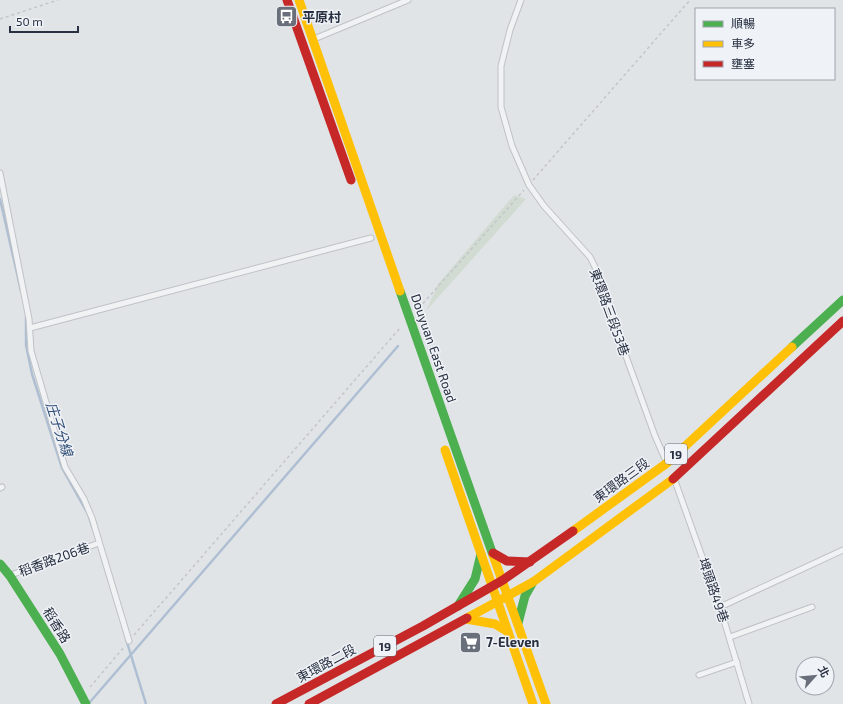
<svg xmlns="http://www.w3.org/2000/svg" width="843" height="704" font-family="'Exo 2','Noto Sans TC',sans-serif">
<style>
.green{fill:#d1dbd2}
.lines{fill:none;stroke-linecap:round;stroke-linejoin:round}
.stream{stroke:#afbfd3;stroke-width:2.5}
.lane-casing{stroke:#bfc2c5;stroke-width:7}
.path{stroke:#c3c5ca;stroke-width:1.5;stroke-dasharray:3 3;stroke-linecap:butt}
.lane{stroke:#f1f2f3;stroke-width:5}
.fast{stroke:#4caf50;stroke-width:9}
.slow{stroke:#ffc107;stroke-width:9}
.jam{stroke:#c62828;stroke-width:9}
.labels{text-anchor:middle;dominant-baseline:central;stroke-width:3;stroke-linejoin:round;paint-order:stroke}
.shield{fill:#eff2f6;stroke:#646a77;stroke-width:1}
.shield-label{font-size:12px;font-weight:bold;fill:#283041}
.poi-label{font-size:13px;font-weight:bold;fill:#283041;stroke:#eff2f6;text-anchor:start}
.street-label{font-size:13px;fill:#283041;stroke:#eff2f6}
.water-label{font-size:14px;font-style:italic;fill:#304d76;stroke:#eff2f6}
</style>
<rect width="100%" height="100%" fill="#e1e4e7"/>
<polygon class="green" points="514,195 526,199 426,311 438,284"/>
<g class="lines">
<g class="stream">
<polyline points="0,199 21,291"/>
<polyline points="26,317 26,345 32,374 62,468 88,514 93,529"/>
<polyline points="126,639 146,704"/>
<polyline points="90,702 398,346"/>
</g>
<defs>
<g id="lane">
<polyline points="521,0 510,30 501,66 501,107 512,146 529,185 544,206 590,257 599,275 619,337 655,436 666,461"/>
<polyline points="314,39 408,0"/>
<polyline points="0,173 29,319 31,351 65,467 84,499 92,518 129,641"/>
<polyline points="30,328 371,238"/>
<polyline points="675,481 720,607 749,704"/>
<polyline points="0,488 2,487"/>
<polyline points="11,575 99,543"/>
<polyline points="720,607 843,550"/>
<polyline points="730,637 812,607"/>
<polyline points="699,675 737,662"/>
</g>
</defs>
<use href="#lane" class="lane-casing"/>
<g class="path">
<polyline points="0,19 58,0"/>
<polyline points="533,180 690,0"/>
<polyline points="419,308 524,190"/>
<polyline points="134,635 400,328"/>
<polyline points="90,687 125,646"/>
</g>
<use href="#lane" class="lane"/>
<g class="fast">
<polyline points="400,291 493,555"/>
<polyline points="792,347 843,300"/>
<polyline points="0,564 10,576 60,654 86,704"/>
<polyline points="458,606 475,579 481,554"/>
<polyline points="518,623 525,596 533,582"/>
</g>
<g class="slow">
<polyline points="299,0 400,291"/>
<polyline points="445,450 533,704"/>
<polyline points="573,531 667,463 792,347"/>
<polyline points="493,555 546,704"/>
<polyline points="467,618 533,582 673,479"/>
<polyline points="466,619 495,624 508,632"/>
</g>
<g class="jam">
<polyline points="287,0 351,180"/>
<polyline points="673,479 843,321"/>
<polyline points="493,553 507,561 530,562"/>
<polyline points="276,704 423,626 503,580 573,531"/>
<polyline points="309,704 467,618"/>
</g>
</g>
<defs>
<symbol id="bus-square" viewBox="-11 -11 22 22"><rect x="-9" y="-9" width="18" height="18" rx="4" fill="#696f7b" stroke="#eff2f6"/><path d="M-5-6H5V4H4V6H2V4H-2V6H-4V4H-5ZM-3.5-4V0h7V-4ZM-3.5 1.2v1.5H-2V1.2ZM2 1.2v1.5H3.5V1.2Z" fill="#fff"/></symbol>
<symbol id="supermarket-square" viewBox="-11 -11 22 22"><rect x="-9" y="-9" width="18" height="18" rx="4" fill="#696f7b" stroke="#eff2f6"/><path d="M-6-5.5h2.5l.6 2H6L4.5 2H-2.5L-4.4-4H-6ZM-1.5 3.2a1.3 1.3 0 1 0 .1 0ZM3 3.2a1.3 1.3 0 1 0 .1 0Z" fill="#fff"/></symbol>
</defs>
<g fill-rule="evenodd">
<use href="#bus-square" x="274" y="4" width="25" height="25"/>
<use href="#supermarket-square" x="458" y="630" width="25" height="25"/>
</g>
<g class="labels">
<g class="shield">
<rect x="665" y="444" width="22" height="20" rx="3"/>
<rect x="374" y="636" width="22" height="20" rx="3"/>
</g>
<g class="shield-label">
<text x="676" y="454">19</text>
<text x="385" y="646">19</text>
</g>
<g class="poi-label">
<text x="302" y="17">平原村</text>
<text x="486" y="642">7-Eleven</text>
</g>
<g class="street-label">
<text transform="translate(610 312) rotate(70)">東環路三段53巷</text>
<text transform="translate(434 348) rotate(71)">Douyuan East Road</text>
<text transform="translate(621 480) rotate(-36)">東環路三段</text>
<text transform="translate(54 559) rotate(-20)">稻香路206巷</text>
<text transform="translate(714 590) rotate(71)">埤頭路49巷</text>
<text transform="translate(57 625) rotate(58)">稻香路</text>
<text transform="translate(326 663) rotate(-28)">東環路二段</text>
</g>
<g class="water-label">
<text transform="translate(60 429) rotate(72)">庄子分線</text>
</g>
</g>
<rect x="695" y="8" width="140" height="72" fill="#eff2f6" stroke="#9fa4ae"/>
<rect x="703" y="21" width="20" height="6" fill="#4caf50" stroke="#9fa4ae"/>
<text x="731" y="28" font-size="12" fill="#283041">順暢</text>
<rect x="703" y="41" width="20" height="6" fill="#ffc107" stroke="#9fa4ae"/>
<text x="731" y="48" font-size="12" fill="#283041">車多</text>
<rect x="703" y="61" width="20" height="6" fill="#c62828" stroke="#9fa4ae"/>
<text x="731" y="68" font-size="12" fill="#283041">壅塞</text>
<g transform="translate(815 676) rotate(63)"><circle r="19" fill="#eff2f6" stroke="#9fa4ae"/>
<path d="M0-3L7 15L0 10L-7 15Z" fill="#696f7b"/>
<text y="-6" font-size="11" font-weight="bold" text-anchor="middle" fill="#283041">北</text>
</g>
<path d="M10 26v6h68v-6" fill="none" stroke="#283041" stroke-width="2"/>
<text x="16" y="26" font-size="12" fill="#283041" stroke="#eff2f6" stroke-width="3" paint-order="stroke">50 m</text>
</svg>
